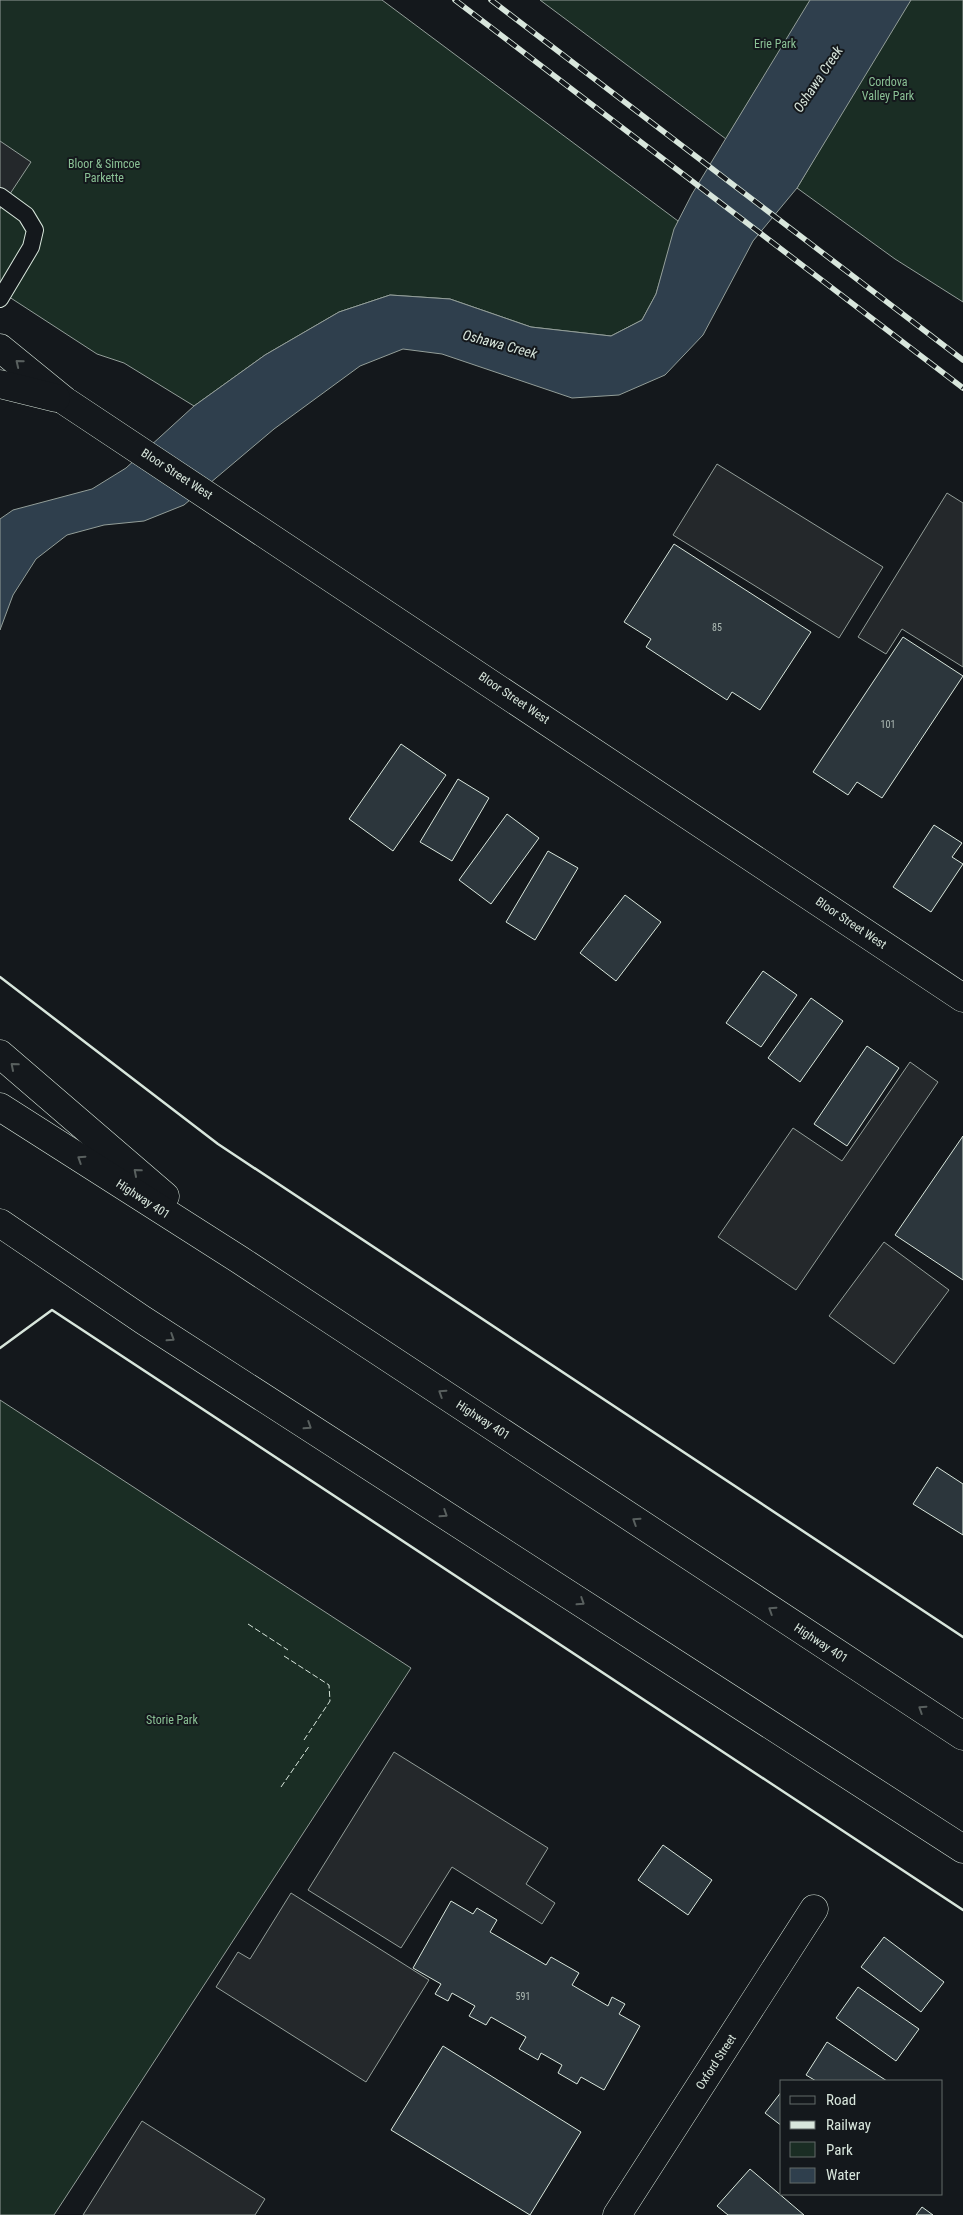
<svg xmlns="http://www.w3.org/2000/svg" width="963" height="2215" font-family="'Roboto Condensed',sans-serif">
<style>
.green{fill:#1a2d24;stroke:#939e99}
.parking{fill:#24282b;stroke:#939e99}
.water{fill:#2f3f4d;stroke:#939e99}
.building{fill:#2c363c;stroke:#d8e6dc}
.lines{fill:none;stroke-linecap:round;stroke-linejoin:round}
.service-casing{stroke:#d8e6dc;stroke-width:18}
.minor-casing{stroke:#d8e6dc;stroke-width:29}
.secondary-casing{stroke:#d8e6dc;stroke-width:29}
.motorway-casing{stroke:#d8e6dc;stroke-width:29}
.service{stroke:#14181c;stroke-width:16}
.minor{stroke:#14181c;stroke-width:28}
.secondary{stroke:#14181c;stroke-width:28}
.motorway{stroke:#14181c;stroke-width:28}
.rail-casing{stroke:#d8e6dc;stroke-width:5.5}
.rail{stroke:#14181c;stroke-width:4;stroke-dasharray:11;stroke-linecap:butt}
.fence{stroke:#d8e6dc;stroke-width:1;stroke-dasharray:6 2.5;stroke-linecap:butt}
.wall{stroke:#d8e6dc;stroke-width:2.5}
.oneway{stroke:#59605f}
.labels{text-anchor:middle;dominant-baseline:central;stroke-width:4;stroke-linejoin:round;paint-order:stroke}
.number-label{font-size:10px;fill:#adbab4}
.park-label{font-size:12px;fill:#8ac095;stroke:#14181c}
.street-label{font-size:12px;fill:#d8e6dc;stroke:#14181c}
.water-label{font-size:14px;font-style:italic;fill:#d8e6dc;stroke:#14181c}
</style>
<rect width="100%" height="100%" fill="#14181c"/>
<g class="green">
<polygon points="0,0 382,0 678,221 656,294 642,320 611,336 531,327 450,299 390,295 339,312 265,355 194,406 124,363 97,354 0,291"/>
<polygon points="540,0 963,0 963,302 895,259 797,188 826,139 758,86 726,139"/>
<polygon points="0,1400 411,1668 54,2215 0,2215"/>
</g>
<g class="parking">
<polygon points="0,141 31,162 0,209"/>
<polygon points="717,464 883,567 839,638 673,535"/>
<polygon points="947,493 963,503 963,667 902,629 886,654 858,637"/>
<polygon points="910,1062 938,1082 796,1290 718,1237 793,1128 842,1161"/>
<polygon points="884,1242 949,1290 894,1364 829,1316"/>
<polygon points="394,1752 548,1848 526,1884 555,1903 542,1924 452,1867 401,1948 308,1890"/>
<polygon points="291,1893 429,1980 366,2082 216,1987 238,1952 250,1959"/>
<polygon points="142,2121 265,2199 255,2215 83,2215"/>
</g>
<polygon class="water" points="810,0 911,0 797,188 753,241 703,335 665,375 619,395 572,398 442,354 403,349 360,366 274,429 184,505 144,521 104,525 67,535 36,559 13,595 0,630 0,519 13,510 92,489 126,468 194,406 265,355 339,312 390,295 450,299 531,327 611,336 642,320 656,294 674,229 692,194"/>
<g class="building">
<polygon points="674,544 811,632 760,710 732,692 727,700 646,647 651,639 624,622"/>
<polygon points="903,637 963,676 882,798 857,782 848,795 813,772"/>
<polygon points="401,744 446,775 393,851 349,819"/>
<polygon points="458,779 489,798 452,861 420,842"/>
<polygon points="507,814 539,838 491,904 459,880"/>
<polygon points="934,825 962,843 952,857 963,864 931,912 893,887"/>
<polygon points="548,851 578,868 535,940 506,922"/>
<polygon points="625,895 661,922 616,981 580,953"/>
<polygon points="763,971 797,995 761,1047 726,1023"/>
<polygon points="811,998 843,1021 800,1082 768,1058"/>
<polygon points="867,1046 899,1068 847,1146 814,1124"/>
<polygon points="963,1136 963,1280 895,1235"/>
<polygon points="937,1467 963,1484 963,1535 913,1504"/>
<polygon points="663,1845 712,1880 688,1915 638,1880"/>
<polygon points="451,1901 473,1914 477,1908 497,1920 490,1932 546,1965 551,1957 579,1973 572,1985 608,2006 612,1997 625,2004 619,2014 640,2026 604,2090 581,2077 577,2084 558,2073 562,2065 541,2053 538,2060 519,2049 526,2037 491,2017 486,2025 469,2016 475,2006 452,1993 448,2001 435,1994 441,1984 413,1968"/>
<polygon points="884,1937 944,1982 921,2012 861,1967"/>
<polygon points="858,1987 919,2029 896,2061 836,2018"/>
<polygon points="827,2042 887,2081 816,2081 806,2075"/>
<polygon points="443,2046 581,2132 530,2215 391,2130"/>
<polygon points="782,2091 782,2126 765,2113"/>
<polygon points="750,2169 804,2215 728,2215 717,2206"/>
<polygon points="922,2207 933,2215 916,2215"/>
</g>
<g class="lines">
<defs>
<polyline id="service" points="0,196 26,215 35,230 31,247 0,299"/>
<polyline id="minor" points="617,2215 814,1909"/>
<g id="secondary">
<polyline points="0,348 65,401 963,998"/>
<polyline points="0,384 56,398"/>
</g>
<g id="motorway">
<polyline points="0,1054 165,1196"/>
<polyline points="0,1107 240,1260 963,1736"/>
<polyline points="0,1223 143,1320 963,1849"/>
</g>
</defs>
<use href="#service" class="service-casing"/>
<use href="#minor" class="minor-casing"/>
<use href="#secondary" class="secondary-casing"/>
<use href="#motorway" class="motorway-casing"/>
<use href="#service" class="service"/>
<use href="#minor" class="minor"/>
<use href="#secondary" class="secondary"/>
<use href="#motorway" class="motorway"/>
<defs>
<g id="rail">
<polyline points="455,0 963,388"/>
<polyline points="491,0 963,360"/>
</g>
</defs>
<use href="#rail" class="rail-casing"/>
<use href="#rail" class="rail"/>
<g class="fence">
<polyline points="248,1624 288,1650"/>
<polyline points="284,1656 329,1685 330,1701 304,1740"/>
<polyline points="281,1787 310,1745"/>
</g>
<g class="wall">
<polyline points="0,977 218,1144 963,1637"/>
<polyline points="0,1348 52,1310 963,1910"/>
</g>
</g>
<defs><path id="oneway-chevron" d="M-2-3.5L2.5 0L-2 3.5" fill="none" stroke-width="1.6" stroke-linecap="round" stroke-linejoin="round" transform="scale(1.25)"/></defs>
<g class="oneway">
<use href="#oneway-chevron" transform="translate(19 363) rotate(-141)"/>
<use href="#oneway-chevron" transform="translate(14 1066) rotate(-139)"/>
<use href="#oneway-chevron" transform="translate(81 1159) rotate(-147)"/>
<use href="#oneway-chevron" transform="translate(137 1172) rotate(-139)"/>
<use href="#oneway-chevron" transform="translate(171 1338) rotate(33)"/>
<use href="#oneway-chevron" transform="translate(442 1393) rotate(-147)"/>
<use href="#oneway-chevron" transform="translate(308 1426) rotate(33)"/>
<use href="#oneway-chevron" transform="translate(444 1514) rotate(33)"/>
<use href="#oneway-chevron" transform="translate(636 1521) rotate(-147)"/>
<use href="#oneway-chevron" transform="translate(581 1602) rotate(33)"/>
<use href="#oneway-chevron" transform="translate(772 1610) rotate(-147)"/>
<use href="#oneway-chevron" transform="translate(922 1709) rotate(-147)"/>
</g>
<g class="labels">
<g class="number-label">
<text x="717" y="627">85</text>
<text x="888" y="724">101</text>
<text x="523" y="1996">591</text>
</g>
<g class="park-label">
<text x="775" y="44">Erie Park</text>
<text x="888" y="82">Cordova<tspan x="888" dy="14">Valley Park</tspan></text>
<text x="104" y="164">Bloor &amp; Simcoe<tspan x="104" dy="14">Parkette</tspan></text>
<text x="172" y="1720">Storie Park</text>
</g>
<g class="street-label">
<text transform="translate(177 474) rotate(33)">Bloor Street West</text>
<text transform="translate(514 698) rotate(34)">Bloor Street West</text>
<text transform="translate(851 923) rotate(34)">Bloor Street West</text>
<text transform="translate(143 1199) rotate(33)">Highway 401</text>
<text transform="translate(483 1420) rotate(33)">Highway 401</text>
<text transform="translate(821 1643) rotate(33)">Highway 401</text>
<text transform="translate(716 2062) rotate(-57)">Oxford Street</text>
</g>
<g class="water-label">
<text transform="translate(818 79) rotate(-56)">Oshawa Creek</text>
<text transform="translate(500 344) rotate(15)">Oshawa Creek</text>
</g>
</g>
<rect x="780" y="2080" width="162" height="115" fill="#14181c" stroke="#626a69"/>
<rect x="790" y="2096" width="25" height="8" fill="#14181c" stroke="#626a69"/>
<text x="826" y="2105" font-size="15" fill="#d8e6dc">Road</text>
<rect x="790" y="2121" width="25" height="8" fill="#d8e6dc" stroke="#626a69"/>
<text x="826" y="2130" font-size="15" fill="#d8e6dc">Railway</text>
<rect x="790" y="2142" width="25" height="15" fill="#1a2d24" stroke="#626a69"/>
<text x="826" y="2155" font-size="15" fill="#d8e6dc">Park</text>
<rect x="790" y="2168" width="25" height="15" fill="#2f3f4d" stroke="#626a69"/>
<text x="826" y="2180" font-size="15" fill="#d8e6dc">Water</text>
</svg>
